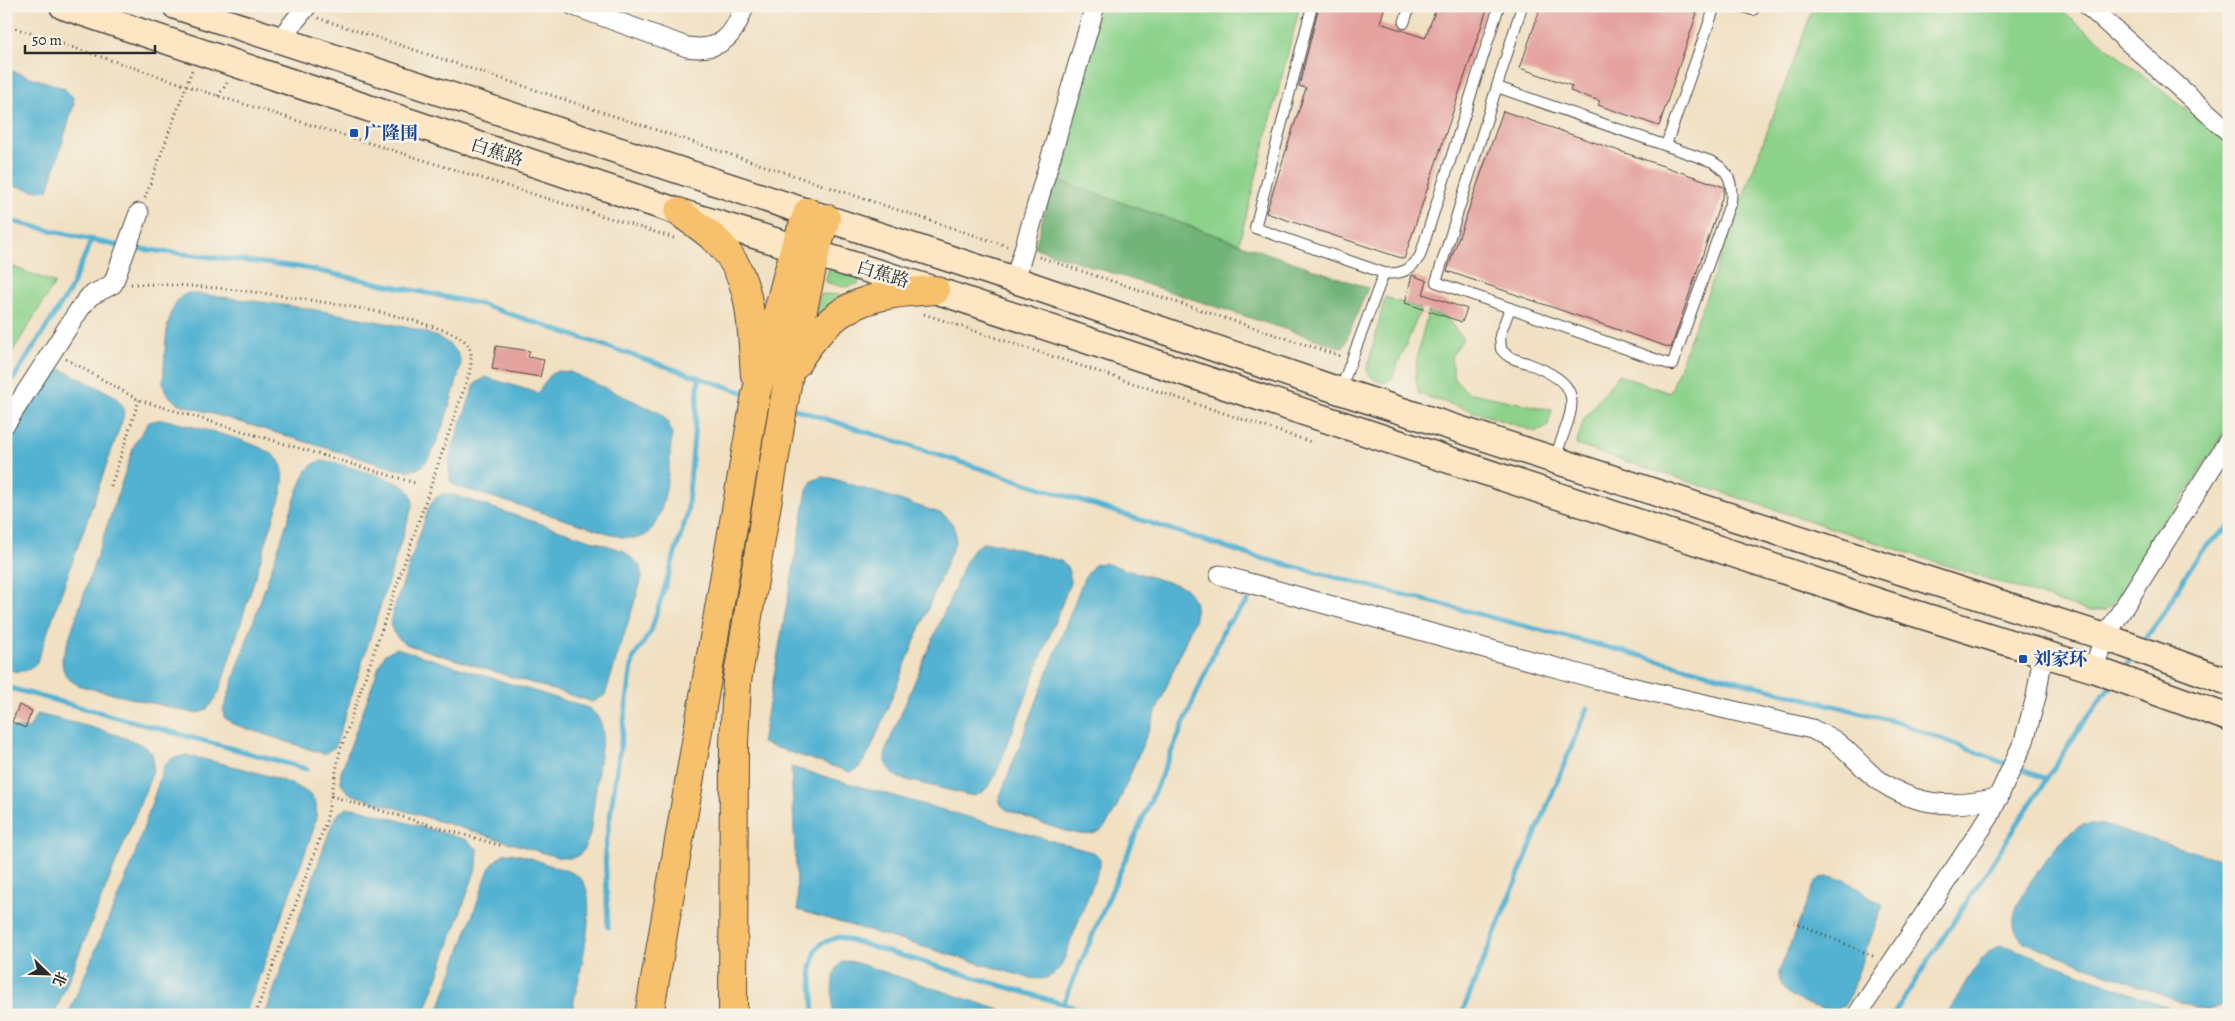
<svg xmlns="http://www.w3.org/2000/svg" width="2235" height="1021" font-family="Alegreya,'Noto Serif SC',serif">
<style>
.green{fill:#8cd28b;stroke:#5c7e5b}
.forest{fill:#71b477;stroke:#4e7051}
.water{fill:#53b2d2;stroke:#3f6e7e}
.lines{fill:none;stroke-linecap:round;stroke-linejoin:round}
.stream{stroke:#53b2d2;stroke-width:5}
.building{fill:#e4a19e}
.service-casing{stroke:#494642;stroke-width:12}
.minor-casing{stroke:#494642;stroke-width:21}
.secondary-casing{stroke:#494642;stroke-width:29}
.motorway-casing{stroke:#494642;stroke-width:30}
.path{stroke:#494642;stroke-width:3;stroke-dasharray:1 4;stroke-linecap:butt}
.service{stroke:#fff;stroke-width:10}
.minor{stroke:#fff;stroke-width:19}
.secondary{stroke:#fce6c4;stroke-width:26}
.motorway{stroke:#f7c06c;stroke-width:28}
.transit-dot{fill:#1a4fb4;stroke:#f7f3e8;stroke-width:2}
.labels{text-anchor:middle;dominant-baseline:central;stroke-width:5;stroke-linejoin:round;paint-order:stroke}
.transit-label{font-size:18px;font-weight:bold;fill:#164399;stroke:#f7f3e8;text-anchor:start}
.street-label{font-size:18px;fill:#2b2b2b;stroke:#f7f3e8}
</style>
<rect width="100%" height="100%" fill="#f7f3e8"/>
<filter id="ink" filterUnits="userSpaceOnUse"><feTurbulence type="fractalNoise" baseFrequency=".02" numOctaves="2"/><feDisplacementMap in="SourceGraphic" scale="10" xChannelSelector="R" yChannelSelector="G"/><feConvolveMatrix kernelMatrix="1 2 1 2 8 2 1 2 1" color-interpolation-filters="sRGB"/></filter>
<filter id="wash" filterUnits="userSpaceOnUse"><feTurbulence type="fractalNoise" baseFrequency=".0096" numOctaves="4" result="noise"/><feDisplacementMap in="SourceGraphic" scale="20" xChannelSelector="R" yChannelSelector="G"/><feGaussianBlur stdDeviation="1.12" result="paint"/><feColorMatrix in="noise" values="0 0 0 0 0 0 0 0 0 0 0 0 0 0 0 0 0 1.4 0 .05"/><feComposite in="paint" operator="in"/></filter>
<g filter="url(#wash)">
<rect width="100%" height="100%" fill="#f1e0c2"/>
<g class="green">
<polygon points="1100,6 1300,6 1239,243 1053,179"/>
<polygon points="1814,6 2055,6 2229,144 2229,425 2119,598 2105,611 2087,611 1576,445 1584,419 1618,375 1670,393"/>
<polygon points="6,264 55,283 6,362"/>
<polygon points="829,268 860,278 858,284 844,287 825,282"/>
<polygon points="821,294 846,295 810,329"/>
<path d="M1385,297L1421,309L1392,378L1386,383C1376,382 1371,379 1367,370Z"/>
<path d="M1428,312L1447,318L1463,339L1451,357L1454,379L1467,392L1552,410L1548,425L1537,432L1419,394C1410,368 1422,338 1428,312Z"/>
</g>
<polygon class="forest" points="1053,179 1368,288 1343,348 1035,248"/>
<g class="water">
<polygon points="6,69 64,88 73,97 74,104 48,190 38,191 6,184"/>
<path d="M188,293C247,300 306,307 365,319C389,324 416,327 439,338C450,344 461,352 461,366C455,386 437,459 419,468C412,472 404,470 396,469L180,404C170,398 165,394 163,382C166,358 162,302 188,293Z"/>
<path d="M61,369L115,396L124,408L123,418L37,662C28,673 19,673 6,669V442L49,377Z"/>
<path d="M558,371L570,372L660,413L668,422L672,434C669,460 668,516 647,534C640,540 630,538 621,537L456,486L450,481L449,464L451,452L475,384L485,377L538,393L551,374Z"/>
<path d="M158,420H166C190,427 266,441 279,461C286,472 283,483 281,495L219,692C212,704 208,713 193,713L80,686C67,679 62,674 62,659L135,443L149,422Z"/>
<path d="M321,461L332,462C348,467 396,479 407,489C412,493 412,498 413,504L335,747L324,754L233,724L224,717L223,711L298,490C304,477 306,465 321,461Z"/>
<path d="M821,477L831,478L940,513C952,520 957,528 955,542L870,751L858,769L850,772L762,743L807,491L812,481Z"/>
<path d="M443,494L453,495L624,551L640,566L642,578L605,695L593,702L408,645C396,638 390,633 391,618L429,507L436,498Z"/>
<path d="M983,543H995L1061,561C1069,567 1070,572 1070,583L999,766C993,780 989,792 973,796L899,778C887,770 883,764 886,749L966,561L973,549Z"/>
<path d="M1104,563L1184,587C1195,597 1196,604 1195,618L1116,809C1111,817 1106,829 1096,833C1080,841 1025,816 1007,810L1001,805L999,799L1084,578L1095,564Z"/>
<path d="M396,648L588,708C598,715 601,720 603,732L590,834C583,854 580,861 557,857L353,795C342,789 338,782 342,769L380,664L385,654Z"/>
<path d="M37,714C58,719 141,737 151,752C155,759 153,767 152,774L54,1015H6V731L8,727L29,729Z"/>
<path d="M186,755C212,762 298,778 313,798C320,807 315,821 313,831L245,1015H68L131,866L164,766L171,759Z"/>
<path d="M791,767L1095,853L1100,859V866L1061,966C1051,979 1045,980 1029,978L798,910Z"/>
<polygon points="347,808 356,808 467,840 478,850 477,866 424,1015 265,1015 332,824 339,813"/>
<path d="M2092,824L2103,825L2229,862V1000C2220,1011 2208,1010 2196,1008L2024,942C2017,935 2013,929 2014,918C2015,898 2061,834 2080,826C2083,824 2088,825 2092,824Z"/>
<path d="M505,853C521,853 535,860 549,865C560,869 573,871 581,879C601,899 576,987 571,1015H437L489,869L497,859Z"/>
<path d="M1829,877L1845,880L1883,905L1847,1002L1837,1011C1816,1009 1777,998 1779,972L1814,885L1820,878Z"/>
<path d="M2002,945L2009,947L2188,1015H1947C1958,997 1981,948 2002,945Z"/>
<path d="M844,961L854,962L1015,1015H833C833,997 828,971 844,961Z"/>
</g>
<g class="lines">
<g class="stream">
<polyline points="6,220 123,247"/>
<polyline points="131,248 299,267 480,304 748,394"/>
<polyline points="6,390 69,292 92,239"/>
<polyline points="792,408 1253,556 1897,722 2009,765"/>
<path d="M2142,643C2149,633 2157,624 2163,614C2182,584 2197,546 2229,528"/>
<polyline points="2122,671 2133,656"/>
<polyline points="6,687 307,769"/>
<polyline points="2017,768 2047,779"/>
<polyline points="608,927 605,851 633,659 651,631 687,515 699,378"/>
<polyline points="1063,1004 1226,625 1248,601"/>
<polyline points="814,1015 811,968 816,949 822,943 839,937 1100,1015"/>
<polyline points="1461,1015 1587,709"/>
<polyline points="1893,1015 2083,723 2112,684"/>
</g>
</g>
<g id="blocks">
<g class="building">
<polygon points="1319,6 1385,6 1380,23 1425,38 1437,6 1488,6 1404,259 1266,213 1306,88 1299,86"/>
<polygon points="1541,6 1678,6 1697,13 1659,126 1598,105 1600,101 1570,91 1572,86 1520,68"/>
<polygon points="1503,111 1724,187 1724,192 1671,348 1447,271"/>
<polygon points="1412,275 1427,281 1423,294 1467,309 1462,322 1405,303"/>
<polygon points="496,346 530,351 528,357 544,360 540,377 492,369"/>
<polygon points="19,705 32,711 25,728 12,722"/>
</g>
</g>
</g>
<g filter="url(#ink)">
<use href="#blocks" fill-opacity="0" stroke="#494642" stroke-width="1"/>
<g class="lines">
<defs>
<g id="service">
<path d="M1312,6L1255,228L1384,273C1401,275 1411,270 1420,256L1499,6"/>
<polyline points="1741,6 1753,10"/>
<polyline points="1404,23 1410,6"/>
<path d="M1497,87L1713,162C1729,171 1733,183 1731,201L1672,365L1436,282L1522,6"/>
<polyline points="1666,145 1715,6"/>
<path d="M1510,308L1500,335L1501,349C1507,358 1517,360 1527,363C1590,387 1573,405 1555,458"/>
<polyline points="1340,391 1384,273"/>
</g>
<g id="minor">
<path d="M574,6L687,47C720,52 734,37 744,6"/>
<polyline points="2088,6 2229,132"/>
<polyline points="279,40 307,6"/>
<polyline points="1015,280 1095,6"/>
<polyline points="6,423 81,307 90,296 113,284 139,213"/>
<path d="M1220,575L1597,679L1812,729C1819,733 1828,736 1835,741C1849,751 1859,764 1872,775C1910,806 1953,810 1999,797"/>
<polyline points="2093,669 2105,637 2229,440"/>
<polyline points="1857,1015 1989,817 2024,741 2036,697 2043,654"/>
</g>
<g id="secondary">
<polyline points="63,6 679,212 935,290 1885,604 2093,669 2229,718"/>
<polyline points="176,6 1015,280 1340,391 2105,637 2229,682"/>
</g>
<g id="motorway">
<path d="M679,212C692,222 707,231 719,243C754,278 751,328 755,375"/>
<path d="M796,364C833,303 867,294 935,290"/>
<polyline points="649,1015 756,394 795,247 808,212"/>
<polyline points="733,1015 734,743 737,681 788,379 815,254 826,218"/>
</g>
</defs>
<use href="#service" class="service-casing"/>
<use href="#minor" class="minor-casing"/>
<use href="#secondary" class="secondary-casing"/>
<use href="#motorway" class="motorway-casing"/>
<g class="path">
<polyline points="318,18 1007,246"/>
<polyline points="6,25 218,96 677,239"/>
<polyline points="218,96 227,83"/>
<polyline points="145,198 192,70"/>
<polyline points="1039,257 1340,356"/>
<path d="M131,284C193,284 255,291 316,301C352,307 389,312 424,324C436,328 452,331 462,339C474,348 472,361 469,374L340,751L326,822L255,1015"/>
<polyline points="924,314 1314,443"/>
<polyline points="66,359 139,400 415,483"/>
<polyline points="111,486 139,400"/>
<polyline points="331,796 502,846"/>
<polyline points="1794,922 1873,956"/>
</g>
<use href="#service" class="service"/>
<use href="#minor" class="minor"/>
<use href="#secondary" class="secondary"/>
<use href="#motorway" class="motorway"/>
</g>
</g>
<g class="transit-dot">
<rect x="349" y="128" width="10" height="10" rx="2.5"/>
<rect x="2018" y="654" width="10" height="10" rx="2.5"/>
</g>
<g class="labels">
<g class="transit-label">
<text x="364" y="133">广隆围</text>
<text x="2033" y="659">刘家环</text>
</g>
<g class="street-label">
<text transform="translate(497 152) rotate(18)">白蕉路</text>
<text transform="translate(883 274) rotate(17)">白蕉路</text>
</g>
</g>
<rect width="2235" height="1021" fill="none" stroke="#f7f3e8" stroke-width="25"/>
<g transform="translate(48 974) rotate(113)" stroke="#f7f3e8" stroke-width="4" paint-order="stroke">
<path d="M0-4L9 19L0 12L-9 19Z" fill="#2b2b2b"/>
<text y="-8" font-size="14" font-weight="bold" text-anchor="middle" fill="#2b2b2b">北</text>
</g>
<path d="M25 45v8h130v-8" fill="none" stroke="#2b2b2b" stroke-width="2.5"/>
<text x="32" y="45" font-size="15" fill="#2b2b2b" stroke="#f7f3e8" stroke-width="4" paint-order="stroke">50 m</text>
</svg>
